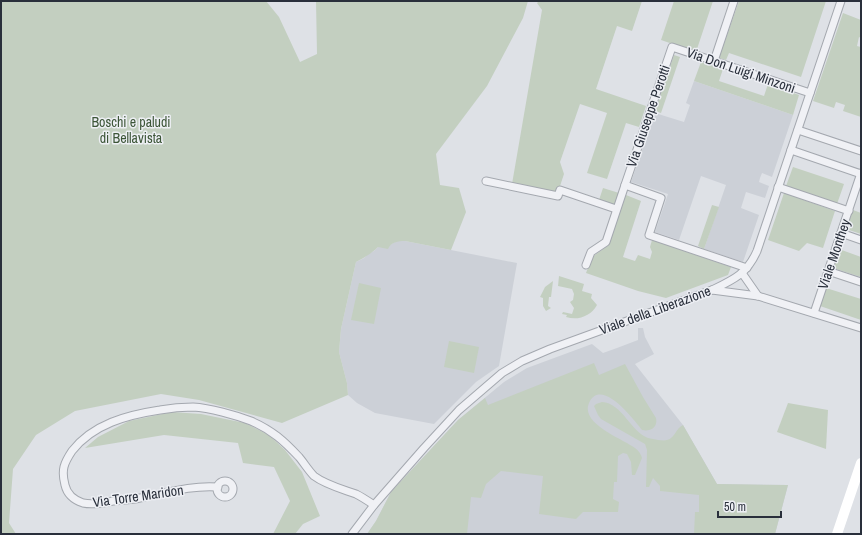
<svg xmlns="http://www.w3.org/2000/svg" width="862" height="535" font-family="'Archivo Narrow',sans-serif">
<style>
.built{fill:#ccd0d7}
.green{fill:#c3cfc0}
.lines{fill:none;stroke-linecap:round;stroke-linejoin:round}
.street-casing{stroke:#a4a8af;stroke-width:9}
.street{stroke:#f0f1f5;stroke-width:7}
.secondary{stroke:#fff;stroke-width:10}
.labels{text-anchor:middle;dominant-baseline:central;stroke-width:3;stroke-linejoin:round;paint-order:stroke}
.street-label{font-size:14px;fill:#292f3b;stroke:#edeff4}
.park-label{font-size:14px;fill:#3c5537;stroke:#edeff4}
</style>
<rect width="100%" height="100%" fill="#dee1e6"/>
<g class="built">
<polygon points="694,81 793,115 772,177 762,173 760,178 759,182 769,186 765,198 746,192 741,208 759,215 743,262 704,249 726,185 701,176 679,240 655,232 668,194 631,182 655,113 684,122 690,105 686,103"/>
<polygon points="397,241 405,241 517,263 499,366 476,382 434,424 375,413 357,403 348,395 347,383 339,352 341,329 356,262 364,258 368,254 374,251 378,247 390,245"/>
<polygon points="638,328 643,328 645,337 654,354 635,364 683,425 717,484 788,485 775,534 367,534 376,521 391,492 458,420 504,382 527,368 592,344 603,353 617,348 638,340"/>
</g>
<g class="green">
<path d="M1,1H266L279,17L300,62L317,54L316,1H528L523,18L487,86L436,154L440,185L459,188L466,212L451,250L405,241C398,241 391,242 388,249L378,247C372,253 364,258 356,262L341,329L339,352L347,383L348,395L282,423L199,400L161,394L75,411L36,435L13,469L9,523L16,534H1Z"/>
<polygon points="539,1 642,1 632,31 617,26 596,89 646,106 639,127 626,123 607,179 587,173 607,113 580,104 560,162 564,174 557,195 512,184 542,10 537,3"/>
<polygon points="674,1 713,1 696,52 661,40"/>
<polygon points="739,1 826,1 801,77 729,53 726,60 719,58"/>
<polygon points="843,13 861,20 861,38 859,37 857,46 861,47 861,117 843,111 845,105 836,102 834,108 813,101"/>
<polygon points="674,55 680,57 661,113 655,111"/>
<polygon points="701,62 723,69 719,81 764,96 768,84 799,95 793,115 694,81"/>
<polygon points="793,167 844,184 837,204 786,186"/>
<polygon points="603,188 619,193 615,205 599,200"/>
<polygon points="784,193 835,211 823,248 807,243 799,251 768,240"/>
<polygon points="626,195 641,201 623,257 635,261 638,255 650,259 652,252 650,247 652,240 731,267 728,275 666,298 638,291 586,273 592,257 609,245"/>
<polygon points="712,205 719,207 704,249 698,246"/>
<polygon points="853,210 861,213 861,234 846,229"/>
<polygon points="839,249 861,257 861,277 833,268"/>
<path d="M559,276L584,284L582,291L592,294L591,298L597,305C591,316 578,321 566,317L567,315L562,314L563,312L572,314L574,308L570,302L573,300L574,294L572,289L558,286Z"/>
<polygon points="553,281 551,297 549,297 548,306 551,308 546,311 543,306 543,298 540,297 545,287"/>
<polygon points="359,283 381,288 374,324 351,320"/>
<polygon points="826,288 861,299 861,320 820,306"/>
<polygon points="449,341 479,347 474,373 444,367"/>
<path d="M594,363L599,375L625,364L643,397L656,418C658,427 651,432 642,430C634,420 603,379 590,401C577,423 624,439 635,448C639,451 641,454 642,458L635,475H632L631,462L627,454L623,453L618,456L617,482H614L613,499L619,502L618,512H583L576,519L539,514L543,476L501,471L486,484L481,498L471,497L467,534H367L376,521L391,492L458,420L485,398L488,405Z"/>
<path d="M602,402C622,403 631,432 648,438C651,439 655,439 658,440C661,440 664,441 667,440C675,438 676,428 683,425L717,484L788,485L775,534H694L695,512H699V495L660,491V486L653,478L649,487H646L647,450L645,444L601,419L598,415L594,406L596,404Z"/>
<polygon points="788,403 828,410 826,449 777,432"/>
<polygon points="172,412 201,414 245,423 269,435 285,450 302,472 320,516 303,524 295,534 273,534 290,501 274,467 243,463 238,443 164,435 85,448 98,437 129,421"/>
</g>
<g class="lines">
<defs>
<g id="street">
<polyline points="714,61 734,1"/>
<polyline points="798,130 861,151"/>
<polyline points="791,150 861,174"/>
<polyline points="486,181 558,196 560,190 616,209"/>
<polyline points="778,187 849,211"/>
<polyline points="841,233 861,240"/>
<polyline points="586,265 591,252 606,242 625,185"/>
<polyline points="747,268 649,235 661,198 625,185 672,47 810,93"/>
<polyline points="828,271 861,282"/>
<polyline points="742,273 758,296"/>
<polyline points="712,290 758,296 861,328"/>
<polyline points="814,313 861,173"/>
<circle cx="225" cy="489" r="8"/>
<path d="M218,487C191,485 166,493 140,498C131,500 122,500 113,501C104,503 93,505 83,503C74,500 67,494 65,485C61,470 64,463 72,451C93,424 127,415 160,410C171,408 182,407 193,407C210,408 235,415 251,421C272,430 284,441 299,457C304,463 309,471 314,476C326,485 342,489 356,494C362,497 368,501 374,505"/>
<path d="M352,534L374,505L424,448L459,410L502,373L522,361L550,349L712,290C733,280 747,274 757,251L841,1"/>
</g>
</defs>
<use href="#street" class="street-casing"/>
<use href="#street" class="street"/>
<polyline class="secondary" points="837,534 861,463"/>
</g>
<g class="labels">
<g class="street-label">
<text transform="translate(741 70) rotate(19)">Via Don Luigi Minzoni</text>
<text transform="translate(648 116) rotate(-71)">Via Giuseppe Perotti</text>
<text transform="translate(834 254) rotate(-71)">Viale Monthey</text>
<text transform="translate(655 310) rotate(-20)">Viale della Liberazione</text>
<text transform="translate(138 496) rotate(-8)">Via Torre Maridon</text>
</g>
<g class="park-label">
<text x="131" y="122">Boschi e paludi<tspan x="131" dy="16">di Bellavista</tspan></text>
</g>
</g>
<rect width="862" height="535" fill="none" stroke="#292f3b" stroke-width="4"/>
<path d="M718 511v6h63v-6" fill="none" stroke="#292f3b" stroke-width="2"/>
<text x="724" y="511" font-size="12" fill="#292f3b" stroke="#edeff4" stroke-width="3" paint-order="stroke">50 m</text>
</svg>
